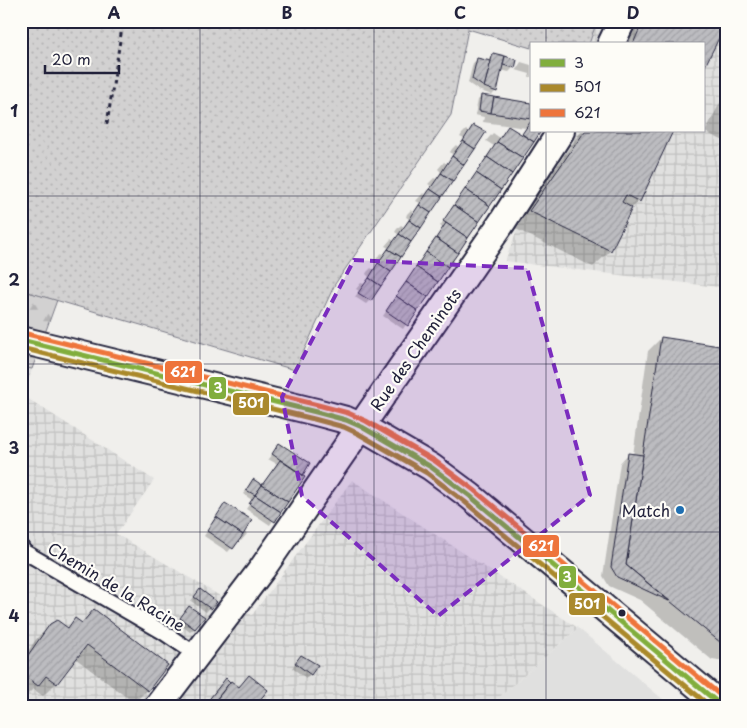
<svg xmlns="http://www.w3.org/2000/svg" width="747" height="728" font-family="'Playpen Sans',sans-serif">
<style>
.built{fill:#e0e0df}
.industrial{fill:url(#industrial-grid)}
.forest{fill:url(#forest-firs);stroke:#7a7a86}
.garden{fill:url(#garden-dots);stroke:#7a7a86}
.shadow{fill:#0003}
.building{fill:url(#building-hatch);stroke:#22223b}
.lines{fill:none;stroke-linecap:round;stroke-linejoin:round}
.service-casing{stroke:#22223b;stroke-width:18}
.minor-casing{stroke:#22223b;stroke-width:30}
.path{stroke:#22223b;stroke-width:3;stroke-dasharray:4 4;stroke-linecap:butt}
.service{stroke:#fdfcf7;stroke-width:14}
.minor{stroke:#fdfcf7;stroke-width:26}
.bus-1-casing{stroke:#fdfcf7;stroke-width:9}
.bus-2-casing{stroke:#fdfcf7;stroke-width:9}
.bus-3-casing{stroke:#fdfcf7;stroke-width:9}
.bus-1{stroke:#81ae3d;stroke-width:5}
.bus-2{stroke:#aa892c;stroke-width:5}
.bus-3{stroke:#ee743b;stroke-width:5}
.marked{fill:#7b2cbf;fill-opacity:0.2;stroke:#7b2cbf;stroke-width:4;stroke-dasharray:10 6;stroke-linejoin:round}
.grid{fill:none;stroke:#22223b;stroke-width:1;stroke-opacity:0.55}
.poi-dot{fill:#1f6fb2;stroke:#fdfcf7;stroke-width:2}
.bus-dot{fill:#22223b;stroke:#fdfcf7;stroke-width:2}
.labels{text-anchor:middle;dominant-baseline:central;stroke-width:4.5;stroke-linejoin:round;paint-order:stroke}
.street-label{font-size:16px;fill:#22223b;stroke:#fdfcf7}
.poi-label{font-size:16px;fill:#22223b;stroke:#fdfcf7;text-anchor:end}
.line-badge{stroke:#fdfcf7;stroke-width:2}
.badge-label{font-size:14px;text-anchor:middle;font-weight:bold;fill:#fff}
.neatline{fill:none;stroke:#22223b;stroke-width:2}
.grid-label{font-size:16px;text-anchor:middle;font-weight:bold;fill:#22223b}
</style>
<defs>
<pattern id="industrial-grid" width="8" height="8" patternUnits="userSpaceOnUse" patternTransform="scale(1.25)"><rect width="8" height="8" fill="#e0e0df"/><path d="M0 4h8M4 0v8" fill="none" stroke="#c0c0c0"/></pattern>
<pattern id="forest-firs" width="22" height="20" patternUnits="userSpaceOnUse" patternTransform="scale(1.25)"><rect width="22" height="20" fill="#d2d1d1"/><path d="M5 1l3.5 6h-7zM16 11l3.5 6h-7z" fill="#b4b3b4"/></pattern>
<pattern id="garden-dots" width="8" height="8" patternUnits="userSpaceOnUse" patternTransform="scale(1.25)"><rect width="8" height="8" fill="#d2d1d1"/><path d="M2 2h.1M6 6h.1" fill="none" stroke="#b4b3b4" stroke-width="1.8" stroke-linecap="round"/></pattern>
<pattern id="building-hatch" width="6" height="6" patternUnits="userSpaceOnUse" patternTransform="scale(1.25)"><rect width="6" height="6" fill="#bcbcc0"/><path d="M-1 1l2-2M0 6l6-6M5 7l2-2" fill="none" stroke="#a1a1a6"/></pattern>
</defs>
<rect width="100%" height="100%" fill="#f0efec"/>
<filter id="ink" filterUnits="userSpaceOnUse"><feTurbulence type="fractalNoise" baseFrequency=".02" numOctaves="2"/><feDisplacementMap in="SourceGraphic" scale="10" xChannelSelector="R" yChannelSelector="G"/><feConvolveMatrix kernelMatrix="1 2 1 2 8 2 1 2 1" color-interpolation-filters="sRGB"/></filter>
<g filter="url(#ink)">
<polygon class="built" points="578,628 672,707 488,707"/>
<g class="industrial">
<polygon points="597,21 726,21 726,288 505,261 555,131 703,131 703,44 589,44"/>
<polygon points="21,367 32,369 24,396 154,480 116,534 252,615 352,480 578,628 488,707 21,707"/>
</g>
<polygon class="forest" points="21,290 57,300 32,369 21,367"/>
<polygon class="garden" points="21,21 597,21 589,44 531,44 531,48 468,29 451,115 335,284 295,370 21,290"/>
<g class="shadow">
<polygon points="636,21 726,21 703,44 625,44"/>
<polygon points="493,55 515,61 513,68 509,72 501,70 496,91 492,95 478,90 468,83 473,63 478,59 488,62"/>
<polygon points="521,62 531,65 531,77 529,77 530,74 516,70"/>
<polygon points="726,91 726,142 705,132"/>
<polygon points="482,96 531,105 531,131 540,131 403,329 383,316 443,228 440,226 494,146 486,141 493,133 500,138 508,127 521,135 526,128 483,122 484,117 475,115 478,100"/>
<polygon points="474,126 370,300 366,304 355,297 359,291 356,289 361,283 364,284 369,277 366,274 367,272 371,268 374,270 379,262 376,259 377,257 382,253 384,255 389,248 385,246 391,239 394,241 398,234 395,232 397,229 401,225 404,227 405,225 409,219 406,217 407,214 411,210 414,212 420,203 416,201 423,193 425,195 431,186 428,184 434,178 436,179 441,172 438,169 444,162 447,164 453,155 450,152 452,149 456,145 458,147 464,139 460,137 462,134 466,130 469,132"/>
<polygon points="581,131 673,131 639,201 629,211 610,251 593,267 514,228"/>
<polygon points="661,338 726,348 726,662 712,660 640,600 609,586 603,576 620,463 628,454 633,455 648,351"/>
<polygon points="280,444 309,464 270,525 246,509 252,500 243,494 250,485 261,486 277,464 268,459"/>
<polygon points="221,509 247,534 241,541 239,539 228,552 204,536"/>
<polygon points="196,594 215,602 206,612 191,601"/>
<polygon points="94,610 166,666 147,690 134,703 75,658 56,683 43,696 33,689 24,698 21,695 21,661 37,638 51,625 67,629 76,620 81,624"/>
<polygon points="185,611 195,628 190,632 177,622"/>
<polygon points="297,661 310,674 306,678 292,668"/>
</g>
<g class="building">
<polygon points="643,21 726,21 726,24 703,70 703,44 633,44"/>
<polygon points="493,53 505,56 497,92 484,87"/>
<polygon points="505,56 517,60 515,68 503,65"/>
<polygon points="477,58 491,61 484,87 472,79"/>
<polygon points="481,95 494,97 491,113 479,111"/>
<polygon points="494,97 531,103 531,119 491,113"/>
<polygon points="531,121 531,131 541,131 534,142 522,134"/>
<polygon points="473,125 486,132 475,149 463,141"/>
<polygon points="508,126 534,142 523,158 497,142"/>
<polygon points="585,131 673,131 640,202 626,195 622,202 632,208 611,251 529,211"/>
<polygon points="463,141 475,149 464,165 452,156"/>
<polygon points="497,142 523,158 512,174 487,157"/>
<polygon points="452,156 464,165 453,181 441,173"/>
<polygon points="487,157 512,174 501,190 476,173"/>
<polygon points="441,173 453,181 442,197 430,189"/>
<polygon points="476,173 501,190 490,206 465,189"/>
<polygon points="430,189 442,197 431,213 419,205"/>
<polygon points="465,189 490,206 479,222 454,205"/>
<polygon points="419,205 431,213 421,228 409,220"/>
<polygon points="454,205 479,222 468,238 443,221"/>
<polygon points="409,220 421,228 411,242 399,234"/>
<polygon points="446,223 468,238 458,253 436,238"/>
<polygon points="399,234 411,242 401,257 388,249"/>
<polygon points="436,238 458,253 448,267 426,252"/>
<polygon points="388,249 401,257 391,272 378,263"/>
<polygon points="426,252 448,267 438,282 416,267"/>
<polygon points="378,263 391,272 381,286 369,278"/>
<polygon points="416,267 438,282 428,297 406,282"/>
<polygon points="369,278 381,286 371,301 358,293"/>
<polygon points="406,282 428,297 418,311 396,296"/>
<polygon points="396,296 418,311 408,326 386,311"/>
<polygon points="661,337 726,347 726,647 626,565"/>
<polygon points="279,443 310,463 303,475 272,454"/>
<polygon points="628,453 643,455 626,565 669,601 617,577 611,567"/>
<polygon points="280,460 305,477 288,502 262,485"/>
<polygon points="253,479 262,485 255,495 246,490"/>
<polygon points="262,485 288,502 281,512 255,495"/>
<polygon points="255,495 281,512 275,522 249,504"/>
<polygon points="225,503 252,520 243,535 216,517"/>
<polygon points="216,517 243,535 233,549 207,531"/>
<polygon points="200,589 217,602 211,609 194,597"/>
<polygon points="189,606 205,617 195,629 180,618"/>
<polygon points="94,609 168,665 148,691 87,645 57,684 46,676 38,686 21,673 21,665 50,624 57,620 68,628 75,618 82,623"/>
<polygon points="301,655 318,665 311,675 295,663"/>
<polygon points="249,675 268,690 254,707 214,707 212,705 231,681 239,687"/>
<polygon points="226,678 230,682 212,705 214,707 203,707"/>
</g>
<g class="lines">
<defs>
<polyline id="service" points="21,546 23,551 163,632 197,655"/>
<g id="minor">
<polyline points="611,44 622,21"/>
<polyline points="21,340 316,412 346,420 362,427 431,467 470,496 723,707"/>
<polyline points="157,707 262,569 501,224 561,131"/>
</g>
</defs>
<use href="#service" class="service-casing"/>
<use href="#minor" class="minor-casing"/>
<polyline class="path" points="107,124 123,21"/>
<use href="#service" class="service"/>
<use href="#minor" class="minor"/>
<defs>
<polyline id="bus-1" points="21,340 316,412 346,420 362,427 431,467 470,496 723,707"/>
<polyline id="bus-2" points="21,348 314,419 344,427 359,434 427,473 465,502 711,707"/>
<polyline id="bus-3" points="23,333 318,405 348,413 366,421 435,461 474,490 726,700"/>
</defs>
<use href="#bus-1" class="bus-1-casing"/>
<use href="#bus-2" class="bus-2-casing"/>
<use href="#bus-3" class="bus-3-casing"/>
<use href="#bus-1" class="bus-1"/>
<use href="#bus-2" class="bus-2"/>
<use href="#bus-3" class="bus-3"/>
</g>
</g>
<path class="marked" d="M354,260L527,268L590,495L438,616L302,496L282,397Z"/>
<path class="grid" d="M200,21V707M374,21V707M546,21V44M546,131V707M21,196H726M21,364H726M21,532H726"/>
<circle class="poi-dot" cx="680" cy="510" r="5"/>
<circle class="bus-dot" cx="622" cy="613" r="4.5"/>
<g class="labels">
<g class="street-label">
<text transform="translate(415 349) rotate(-55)">Rue des Cheminots</text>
<text transform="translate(117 586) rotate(31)">Chemin de la Racine</text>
</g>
<g class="poi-label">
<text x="670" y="510">Match</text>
</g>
</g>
<g class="line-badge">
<rect x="164" y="360" width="39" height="24" rx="5" fill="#ee743b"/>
<rect x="208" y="376" width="19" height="24" rx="5" fill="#81ae3d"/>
<rect x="232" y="392" width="38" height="24" rx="5" fill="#aa892c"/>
<rect x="522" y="534" width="38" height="24" rx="5" fill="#ee743b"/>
<rect x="558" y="565" width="19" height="24" rx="5" fill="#81ae3d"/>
<rect x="568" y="592" width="38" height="24" rx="5" fill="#aa892c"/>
</g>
<g class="badge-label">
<text x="183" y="377">621</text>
<text x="218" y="393">3</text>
<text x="251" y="408">501</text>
<text x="541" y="551">621</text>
<text x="567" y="582">3</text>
<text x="587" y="609">501</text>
</g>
<rect width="747" height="728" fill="none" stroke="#fdfcf7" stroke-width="55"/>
<rect x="530" y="42" width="175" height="90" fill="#fdfcf7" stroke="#a5a5ac"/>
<rect x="540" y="59" width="25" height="8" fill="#81ae3d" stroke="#a5a5ac"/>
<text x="574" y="68" font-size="15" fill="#22223b">3</text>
<rect x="540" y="84" width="25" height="8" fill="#aa892c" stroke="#a5a5ac"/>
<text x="574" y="92" font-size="15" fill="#22223b">501</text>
<rect x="540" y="109" width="25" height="8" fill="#ee743b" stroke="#a5a5ac"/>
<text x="574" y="118" font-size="15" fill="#22223b">621</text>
<path d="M45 65v8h74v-8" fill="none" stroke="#22223b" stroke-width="2.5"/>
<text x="52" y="65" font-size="15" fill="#22223b" stroke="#fdfcf7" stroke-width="4" paint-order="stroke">20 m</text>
<rect x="28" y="28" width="692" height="672" class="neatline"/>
<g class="grid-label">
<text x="114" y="19">A</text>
<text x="287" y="19">B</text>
<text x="460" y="19">C</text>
<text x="633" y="19">D</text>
<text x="14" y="117">1</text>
<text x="14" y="286">2</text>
<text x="14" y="454">3</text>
<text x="14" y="622">4</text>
</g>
</svg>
